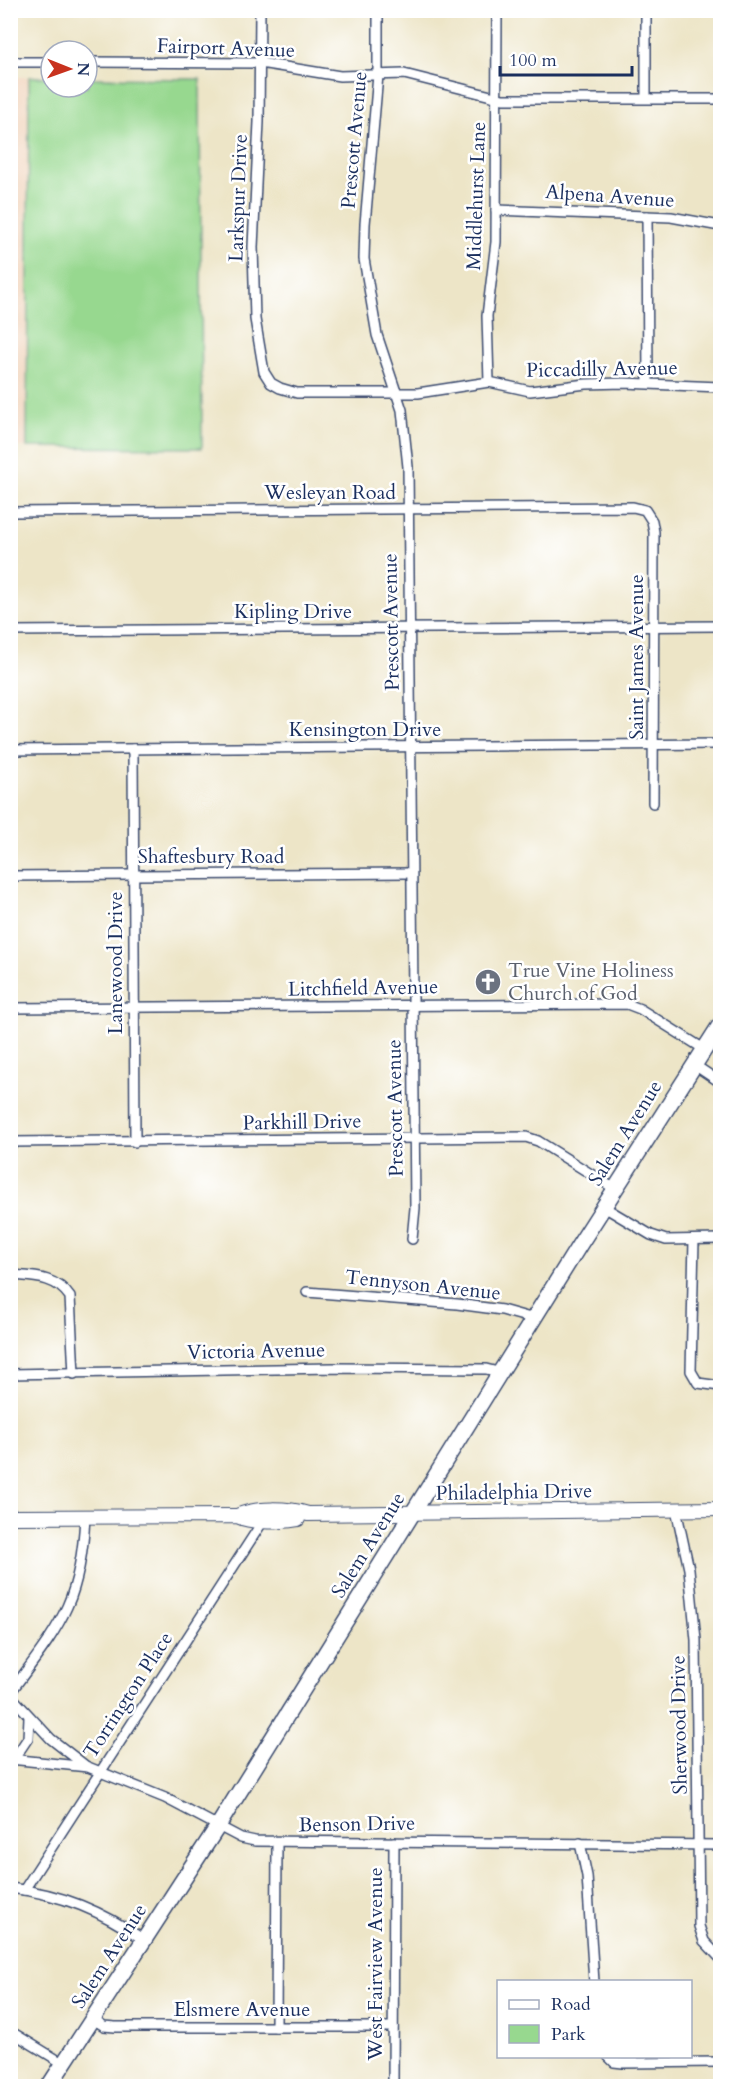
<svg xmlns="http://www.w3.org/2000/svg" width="731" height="2097" font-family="Cardo,serif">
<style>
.built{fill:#f1d5bd}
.green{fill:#97d88f;stroke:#598476;stroke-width:1.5}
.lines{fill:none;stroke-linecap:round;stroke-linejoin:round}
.street-casing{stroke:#3a4a6e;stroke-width:12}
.secondary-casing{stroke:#3a4a6e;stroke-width:16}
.primary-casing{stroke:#3a4a6e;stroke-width:18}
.street{stroke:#fff;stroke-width:9}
.secondary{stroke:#fff;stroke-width:14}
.primary{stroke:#fff;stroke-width:15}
.labels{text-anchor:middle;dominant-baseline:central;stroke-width:5;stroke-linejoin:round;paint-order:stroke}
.street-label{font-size:20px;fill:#1b2f5e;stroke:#fff}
.worship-label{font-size:20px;fill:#5b616d;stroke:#fff;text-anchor:start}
</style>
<rect width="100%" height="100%" fill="#fff"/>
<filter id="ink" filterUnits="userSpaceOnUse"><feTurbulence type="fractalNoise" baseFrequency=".0167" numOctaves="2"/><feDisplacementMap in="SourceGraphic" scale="12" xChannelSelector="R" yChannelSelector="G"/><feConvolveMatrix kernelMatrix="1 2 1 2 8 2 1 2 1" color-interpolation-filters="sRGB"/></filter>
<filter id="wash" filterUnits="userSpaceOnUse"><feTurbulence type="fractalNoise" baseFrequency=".008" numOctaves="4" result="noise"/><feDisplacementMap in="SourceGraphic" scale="24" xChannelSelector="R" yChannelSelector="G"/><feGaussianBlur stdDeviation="1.35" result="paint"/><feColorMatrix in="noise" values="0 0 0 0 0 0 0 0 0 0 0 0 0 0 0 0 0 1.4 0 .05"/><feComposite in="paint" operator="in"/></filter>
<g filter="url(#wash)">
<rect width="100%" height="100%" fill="#ede5c7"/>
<polygon class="built" points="11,77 29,77 27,447 10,447"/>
<polygon class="green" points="29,77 51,77 51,87 87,87 87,78 200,79 202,448 27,447"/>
</g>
<g filter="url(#ink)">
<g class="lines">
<defs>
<g id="street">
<polyline points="260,10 259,122 253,247 255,319 264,372 271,383 280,388 297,393 418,393 489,382 530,391 586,384 624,383 720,387"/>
<polyline points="378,10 378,75 365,224 364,259 377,335 402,410 408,467 415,1208 412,1239"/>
<polyline points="646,10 646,98"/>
<polyline points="10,62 51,62"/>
<polyline points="87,62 260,63 340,76 404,74 503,99 720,99"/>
<polyline points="496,210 671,217 720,226"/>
<polyline points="647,216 648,383"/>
<polyline points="489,382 487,316 496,242 497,10"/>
<polyline points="10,512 633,507 645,510 652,521 654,532 653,803"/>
<polyline points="10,631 720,626"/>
<polyline points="133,749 135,1142"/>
<polyline points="10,750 720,744"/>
<polyline points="10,876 411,873"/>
<polyline points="10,1008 627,1004 640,1009 704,1049"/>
<polyline points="693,1064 720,1082"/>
<polyline points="10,1142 526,1137 538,1141 615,1189"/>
<polyline points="604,1207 651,1235 666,1240 720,1239"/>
<polyline points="694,1240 691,1371 698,1383 720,1386"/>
<path d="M10,1275C34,1277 56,1276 70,1297L74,1374"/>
<polyline points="307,1292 457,1304 502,1310 534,1319"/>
<polyline points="10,1374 333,1368 486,1369 502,1373"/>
<polyline points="676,1509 689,1569 696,1640 699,1926 704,1941 720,1958"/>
<path d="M10,1693C60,1625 81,1603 85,1516"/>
<polyline points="10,1695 51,1739 87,1767"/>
<polyline points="10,1759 88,1767 165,1798 241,1838 255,1841 720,1845"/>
<polyline points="14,1759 28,1738 29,1717"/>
<polyline points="580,1843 587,1876 594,1982"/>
<path d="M10,1888C62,1894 102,1911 144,1940"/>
<polyline points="24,1890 263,1521"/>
<polyline points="93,2019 104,2026 115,2027 393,2027"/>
<polyline points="276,2027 277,1843"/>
<polyline points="10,2031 64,2064"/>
<polyline points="608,2056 614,2062 623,2063 720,2062"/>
<polyline points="393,2086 394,1842"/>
</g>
<g id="secondary">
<path d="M237,1516C255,1507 288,1508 308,1514L720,1509"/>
<path d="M10,1517L237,1516C254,1524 279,1522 298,1519"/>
</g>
<polyline id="primary" points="49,2086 218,1826 580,1244 720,1025"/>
</defs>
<use href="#street" class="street-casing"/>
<use href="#secondary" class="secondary-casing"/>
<use href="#primary" class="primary-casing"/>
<use href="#street" class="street"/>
<use href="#secondary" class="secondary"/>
<use href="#primary" class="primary"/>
</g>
</g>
<defs>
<symbol id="church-disc" viewBox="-11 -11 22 22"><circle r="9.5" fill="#6b7280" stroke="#fff"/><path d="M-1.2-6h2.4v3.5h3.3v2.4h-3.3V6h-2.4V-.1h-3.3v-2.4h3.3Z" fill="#fff"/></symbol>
</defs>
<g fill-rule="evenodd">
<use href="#church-disc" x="473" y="967" width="30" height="30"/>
</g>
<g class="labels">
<g class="street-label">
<text transform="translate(226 48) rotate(2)">Fairport Avenue</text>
<text transform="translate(354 140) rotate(-85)">Prescott Avenue</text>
<text transform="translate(476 196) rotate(-88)">Middlehurst Lane</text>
<text transform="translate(610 196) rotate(4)">Alpena Avenue</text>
<text transform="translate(238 198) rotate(-88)">Larkspur Drive</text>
<text transform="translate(602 369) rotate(-1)">Piccadilly Avenue</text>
<text x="330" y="492">Wesleyan Road</text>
<text x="293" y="611">Kipling Drive</text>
<text transform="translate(391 622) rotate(-91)">Prescott Avenue</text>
<text transform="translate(636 657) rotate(-90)">Saint James Avenue</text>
<text x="365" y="729">Kensington Drive</text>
<text x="211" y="856">Shaftesbury Road</text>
<text transform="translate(115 963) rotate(-90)">Lanewood Drive</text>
<text transform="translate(363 988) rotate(-1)">Litchfield Avenue</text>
<text transform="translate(395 1108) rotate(-91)">Prescott Avenue</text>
<text transform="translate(302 1122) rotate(-1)">Parkhill Drive</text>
<text transform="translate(625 1133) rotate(-58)">Salem Avenue</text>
<text transform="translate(423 1285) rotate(6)">Tennyson Avenue</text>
<text transform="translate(256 1351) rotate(-1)">Victoria Avenue</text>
<text transform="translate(514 1492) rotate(-1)">Philadelphia Drive</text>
<text transform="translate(368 1545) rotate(-58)">Salem Avenue</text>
<text transform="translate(128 1695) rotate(-57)">Torrington Place</text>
<text transform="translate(679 1725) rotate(-91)">Sherwood Drive</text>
<text transform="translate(357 1824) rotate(-1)">Benson Drive</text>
<text transform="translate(109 1956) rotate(-57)">Salem Avenue</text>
<text transform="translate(375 1964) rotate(-90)">West Fairview Avenue</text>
<text x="242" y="2009">Elsmere Avenue</text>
</g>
<g class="worship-label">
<text x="508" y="970">True Vine Holiness<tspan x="508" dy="23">Church of God</tspan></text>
</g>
</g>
<rect width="731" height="2097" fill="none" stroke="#fff" stroke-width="36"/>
<rect x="497" y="1980" width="195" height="78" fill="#ffffff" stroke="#a4acbf" stroke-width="1.5"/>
<rect x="509" y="2000" width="30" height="9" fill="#ffffff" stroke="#a4acbf" stroke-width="1.5"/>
<text x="551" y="2010" font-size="18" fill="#1b2f5e">Road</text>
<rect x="509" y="2025" width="30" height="18" fill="#97d88f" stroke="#a4acbf" stroke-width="1.5"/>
<text x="551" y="2040" font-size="18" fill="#1b2f5e">Park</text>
<g transform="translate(69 69) rotate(91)"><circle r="28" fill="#ffffff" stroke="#a4acbf" stroke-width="1.5"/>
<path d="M0-4.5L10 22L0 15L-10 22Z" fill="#c8321e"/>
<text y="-9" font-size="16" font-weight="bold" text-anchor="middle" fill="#1b2f5e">N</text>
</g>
<path d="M500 66v9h132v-9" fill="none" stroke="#1b2f5e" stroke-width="3"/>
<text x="509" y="66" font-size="18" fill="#1b2f5e" stroke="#ffffff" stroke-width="4.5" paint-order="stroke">100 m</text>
</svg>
